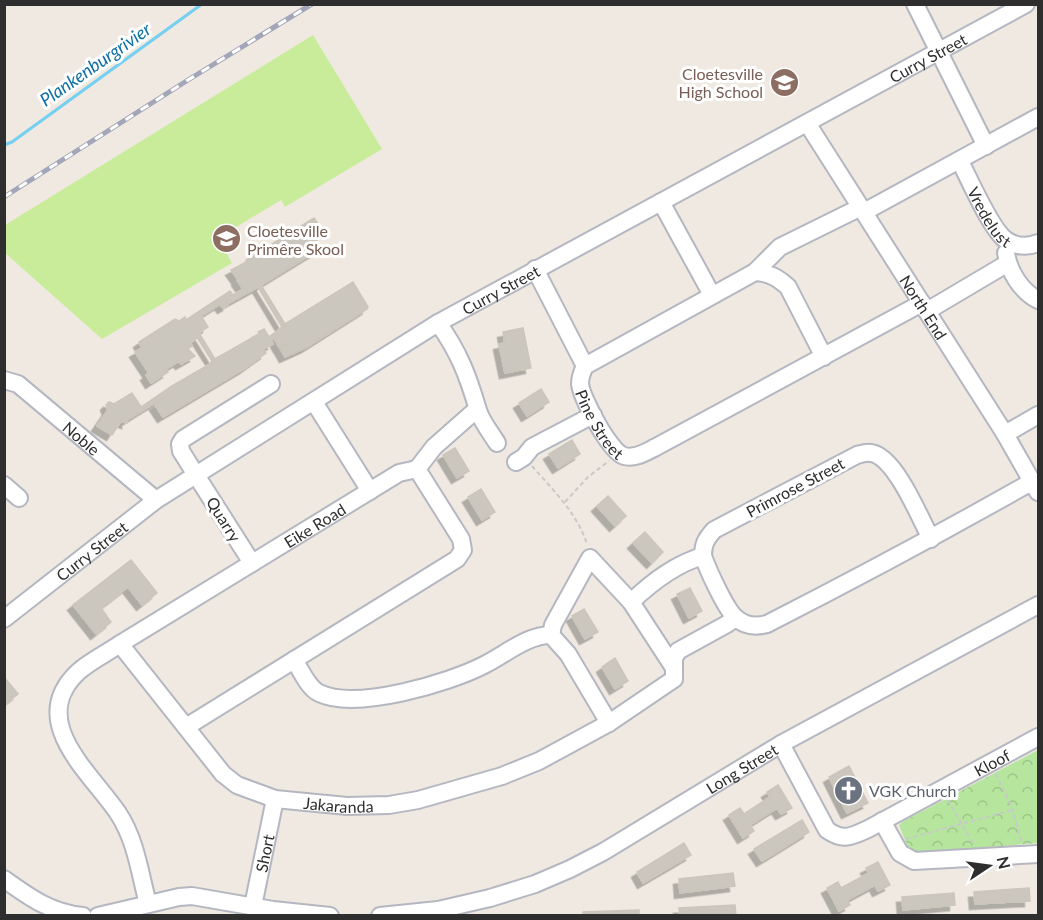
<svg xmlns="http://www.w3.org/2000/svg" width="1043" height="920" font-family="Lato,sans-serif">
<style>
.park{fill:url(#park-crowns)}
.pitch{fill:#c9ec9a}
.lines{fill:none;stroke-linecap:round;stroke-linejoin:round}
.stream{stroke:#75cff0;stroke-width:3}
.building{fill:#cbc7bf;stroke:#cbc5ba;stroke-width:1.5;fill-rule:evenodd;filter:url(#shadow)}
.minor-casing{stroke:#b4b7c1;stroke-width:20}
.path{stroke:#c9c9c9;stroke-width:2;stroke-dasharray:4.5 3;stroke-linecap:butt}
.minor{stroke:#fff;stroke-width:16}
.rail-casing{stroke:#a3a6b8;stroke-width:5}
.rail{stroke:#fff;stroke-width:3;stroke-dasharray:9;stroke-linecap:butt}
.labels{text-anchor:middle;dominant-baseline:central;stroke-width:6;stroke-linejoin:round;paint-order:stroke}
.street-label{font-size:16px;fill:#2e2e2e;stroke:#fff}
.education-label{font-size:16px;fill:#785e54;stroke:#fff;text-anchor:end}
.worship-label{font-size:16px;fill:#5b616d;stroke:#fff;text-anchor:start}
.water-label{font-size:18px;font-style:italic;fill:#0d6fa3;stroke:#fff}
</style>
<defs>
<pattern id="park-crowns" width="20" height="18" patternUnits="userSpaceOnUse" patternTransform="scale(1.5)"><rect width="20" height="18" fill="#b6e59e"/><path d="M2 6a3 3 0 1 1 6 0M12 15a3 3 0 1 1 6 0" fill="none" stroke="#9dc588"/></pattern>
<filter id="shadow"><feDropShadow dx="-5.5" dy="5.5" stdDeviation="0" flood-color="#0004"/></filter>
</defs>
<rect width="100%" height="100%" fill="#efe9e1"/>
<polygon class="park" points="1038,750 1038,843 919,853 908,848 899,825 904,821"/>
<polygon class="pitch" points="313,35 382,149 285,207 281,200 218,238 232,263 102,339 5,253 5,225"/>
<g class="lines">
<polyline class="stream" points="4,145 12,142 202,4"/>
</g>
<g class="building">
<path d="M314,218L320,227L311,232L321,247L320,249L261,285L285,324L353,282L368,307L367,309L307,347L285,357L280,348L290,342L289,341L279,347L274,338L281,334L271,340L273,344L263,349L266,353L245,368L163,417L155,405L170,395L169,394L127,420V423L121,421L112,435L97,426L108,410L106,405L109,402L114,404L132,393L141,407L172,386L210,364L212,361L195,334H194L196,339L190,343L192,346L188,349L195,356L181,364L179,361L166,369L168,372L151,383L146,375L149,373L135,352L142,348L139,342L175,319L179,321L185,317L186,320L230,291L233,295L243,289L237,280L247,273L237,278L231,270L247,262L246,260ZM258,287L282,327L269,337L264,329L258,332L259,334L215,359L199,333L208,327L201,316L220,304L223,308L228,305L227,304Z"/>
<polygon points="523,328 531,368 505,373 499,344 505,343 503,332"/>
<polygon points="541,389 549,402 527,416 519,403"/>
<polygon points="572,440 580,454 558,468 549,454"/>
<polygon points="455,448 469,471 457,478 443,455"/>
<polygon points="481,489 495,512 482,520 468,497"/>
<polygon points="608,496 626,516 615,526 597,506"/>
<polygon points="645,532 663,552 652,563 633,543"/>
<polygon points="131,560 157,593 142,605 128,587 101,608 111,622 96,634 73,605"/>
<polygon points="690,588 702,611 689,618 677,594"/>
<polygon points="584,609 598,632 585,639 572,616"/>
<polygon points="615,658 628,681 615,689 602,667"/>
<polygon points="4,677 18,694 4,705"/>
<polygon points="849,766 868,803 847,813 829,777"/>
<polygon points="778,785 792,808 781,814 777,808 750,825 754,831 743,838 729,815 740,808 744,814 770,797 767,792"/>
<polygon points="802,820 809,832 762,861 754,849"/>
<polygon points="684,843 691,855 643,883 637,872"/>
<polygon points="878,862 890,885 878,891 875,885 847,900 850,905 839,911 827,888 838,882 841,888 869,873 866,868"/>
<polygon points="733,873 735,886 680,893 679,879"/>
<polygon points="1029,888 1030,901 975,904 974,892"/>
<polygon points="954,893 955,905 903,910 902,897"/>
<polygon points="735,905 736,916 680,916 679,908"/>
<polygon points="639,910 639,916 583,916 583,912"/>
</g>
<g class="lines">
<defs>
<g id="minor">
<polyline points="915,4 986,146"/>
<path id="s1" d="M807,123L1005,434L1038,492"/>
<path id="s2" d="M960,161C969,179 992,231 1006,240C1016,247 1028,247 1038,243"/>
<polyline points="661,202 712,295"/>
<polyline points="864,212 1038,117"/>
<path d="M1006,253C1009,272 1021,291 1038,300"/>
<polyline points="535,269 585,366"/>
<polyline points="755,272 780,247 861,207"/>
<polyline points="927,311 1008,263"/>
<path d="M438,323C459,352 468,376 478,410C481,421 491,433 497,443"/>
<path id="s3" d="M824,357L788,287C777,277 769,273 755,272L585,366C582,372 580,377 580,384C582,399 610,452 624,456C635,459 646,452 656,447L922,303"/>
<path id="s4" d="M4,380L18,384L156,500"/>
<polyline points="314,402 370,491"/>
<polyline points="1005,434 1038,415"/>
<polyline points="516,462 524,457 532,447 593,415"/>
<polyline points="417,469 434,447 477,409"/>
<polyline points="4,485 19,498"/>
<path d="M931,539C920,518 895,456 871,453C867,452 861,454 857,455L714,530C706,539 703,544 703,556C708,570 726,610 736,618C745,626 756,627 767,624C857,578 945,531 1033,481"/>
<polyline points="252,563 196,475 181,451 180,444 183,439 271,384"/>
<path d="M631,602C652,582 675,564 703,556"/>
<path id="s5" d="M4,619L156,500L438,323L1026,4"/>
<polyline points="551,635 553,625 590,558 631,602 674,668"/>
<path id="s6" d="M120,644L223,774L237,785L275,799L347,806L389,805L418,800L502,776L539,761L609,723L674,679V658L678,651L727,624L735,618"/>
<path d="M294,660C301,670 308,688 319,693C356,711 449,683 484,665C506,654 527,635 551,635L568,654L609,723"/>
<polyline points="186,727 457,559 463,550 461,539 417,469"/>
<path id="s7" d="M781,744L827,830C843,841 851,837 868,829L1038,737"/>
<polyline points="882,821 900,853 914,861 1038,854"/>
<path d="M4,879C29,897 51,913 83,916"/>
<path id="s8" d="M148,904C140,874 136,840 118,813C91,773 26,721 78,672C90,661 107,653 120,644L399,473L417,469"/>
<path id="s9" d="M253,906L275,799"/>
<polyline points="98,916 179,897 192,896 273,910 330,916"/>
<path id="s10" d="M380,916L438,910L490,898L535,884L570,869L603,852L781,744L1038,605"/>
</g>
</defs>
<use href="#minor" class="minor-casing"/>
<g class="path">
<path d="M532,466C553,490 577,513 587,544"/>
<polyline points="565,502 588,477 609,461"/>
<polyline points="996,774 1013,810 1021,841"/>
<polyline points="948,800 973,844"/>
<polyline points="906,839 1013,810"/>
</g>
<use href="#minor" class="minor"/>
<defs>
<polyline id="rail" points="4,197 188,80 312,4"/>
</defs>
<use href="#rail" class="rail-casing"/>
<use href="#rail" class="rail"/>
</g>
<defs>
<symbol id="school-disc" viewBox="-11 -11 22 22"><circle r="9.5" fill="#8d6e63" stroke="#fff"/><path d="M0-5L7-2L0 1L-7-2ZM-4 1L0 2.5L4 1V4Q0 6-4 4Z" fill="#fff"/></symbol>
<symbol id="church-disc" viewBox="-11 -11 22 22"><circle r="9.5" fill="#6b7280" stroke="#fff"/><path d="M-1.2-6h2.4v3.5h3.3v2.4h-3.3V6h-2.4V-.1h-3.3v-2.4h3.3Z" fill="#fff"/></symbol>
</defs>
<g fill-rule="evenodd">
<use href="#school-disc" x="768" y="66" width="33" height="33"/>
<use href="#school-disc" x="210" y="222" width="33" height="33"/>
<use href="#church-disc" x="832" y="774" width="33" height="33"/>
</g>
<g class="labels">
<g class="street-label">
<text stroke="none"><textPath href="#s5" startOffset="1083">Curry Street</textPath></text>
<text stroke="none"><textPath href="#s2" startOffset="63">Vredelust</textPath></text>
<text stroke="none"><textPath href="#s5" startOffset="597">Curry Street</textPath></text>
<text stroke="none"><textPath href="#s1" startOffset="218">North End</textPath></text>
<text stroke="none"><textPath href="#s3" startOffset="374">Pine Street</textPath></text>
<text stroke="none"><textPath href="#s4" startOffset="98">Noble</textPath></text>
<text transform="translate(795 487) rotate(-28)">Primrose Street</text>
<text transform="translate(224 519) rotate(58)">Quarry</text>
<text stroke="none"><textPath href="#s8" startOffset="540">Eike Road</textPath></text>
<text stroke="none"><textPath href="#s5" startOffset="111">Curry Street</textPath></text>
<text stroke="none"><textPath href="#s7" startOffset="282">Kloof</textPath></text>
<text stroke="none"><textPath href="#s10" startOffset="396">Long Street</textPath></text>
<text stroke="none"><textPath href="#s6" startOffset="288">Jakaranda</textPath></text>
<text stroke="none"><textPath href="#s9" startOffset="54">Short</textPath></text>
</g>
<g class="education-label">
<text x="763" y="73">Cloetesville<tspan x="763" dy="18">High School</tspan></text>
<text x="247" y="230" text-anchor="start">Cloetesville<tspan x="247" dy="18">Primêre Skool</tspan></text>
</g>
<g class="worship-label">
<text x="869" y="790">VGK Church</text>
</g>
<g class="water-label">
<text transform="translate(95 64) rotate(-35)">Plankenburgrivier</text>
</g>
</g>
<rect width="1043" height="920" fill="none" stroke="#2e2e2e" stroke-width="12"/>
<g transform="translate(989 866) rotate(77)" stroke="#ffffff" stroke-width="4.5" paint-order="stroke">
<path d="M0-4.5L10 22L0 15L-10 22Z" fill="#2e2e2e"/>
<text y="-9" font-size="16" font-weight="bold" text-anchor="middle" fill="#2e2e2e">N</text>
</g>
</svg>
